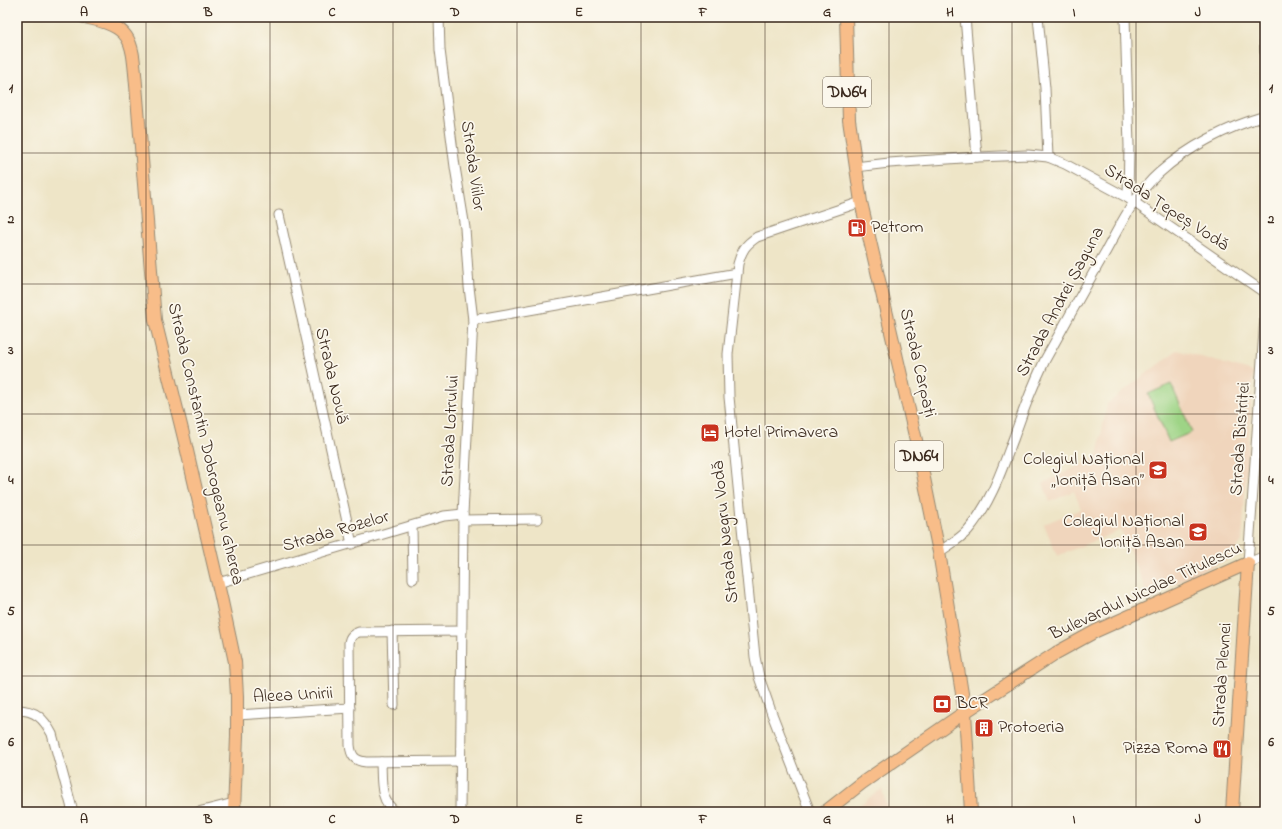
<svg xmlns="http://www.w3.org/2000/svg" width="1282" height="829" font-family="'Indie Flower',sans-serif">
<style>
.built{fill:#f0d5bc}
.grass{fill:#9ed486;stroke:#6c7f52}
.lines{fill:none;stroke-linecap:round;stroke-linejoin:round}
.minor-casing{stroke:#948872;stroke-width:11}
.major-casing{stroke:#948872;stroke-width:14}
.minor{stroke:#fff;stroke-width:9}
.major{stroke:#f8bd89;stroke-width:12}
.grid{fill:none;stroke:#3b2a1e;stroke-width:1;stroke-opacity:0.55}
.labels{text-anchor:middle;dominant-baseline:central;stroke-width:3.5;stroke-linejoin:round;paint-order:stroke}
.shield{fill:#fbf7ec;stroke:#75685c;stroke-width:1}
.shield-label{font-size:17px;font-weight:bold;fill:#3b2a1e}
.street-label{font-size:18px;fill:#3b2a1e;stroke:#fbf7ec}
.poi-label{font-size:18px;fill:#3b2a1e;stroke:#fbf7ec;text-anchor:start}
.neatline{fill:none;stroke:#3b2a1e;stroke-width:1.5}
.grid-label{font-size:13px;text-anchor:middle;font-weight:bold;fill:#3b2a1e}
</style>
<rect width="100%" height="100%" fill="#fbf7ec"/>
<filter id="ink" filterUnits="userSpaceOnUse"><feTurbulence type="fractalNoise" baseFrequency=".025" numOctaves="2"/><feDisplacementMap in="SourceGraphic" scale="8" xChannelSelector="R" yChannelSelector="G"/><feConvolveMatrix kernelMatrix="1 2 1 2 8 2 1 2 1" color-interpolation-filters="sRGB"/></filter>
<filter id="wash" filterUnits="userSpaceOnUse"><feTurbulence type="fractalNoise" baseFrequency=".012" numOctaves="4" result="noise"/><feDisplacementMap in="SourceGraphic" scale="16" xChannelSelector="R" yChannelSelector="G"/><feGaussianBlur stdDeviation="0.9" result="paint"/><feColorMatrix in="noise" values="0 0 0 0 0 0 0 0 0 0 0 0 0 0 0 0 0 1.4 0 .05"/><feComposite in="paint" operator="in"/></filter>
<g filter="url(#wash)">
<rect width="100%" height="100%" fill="#eee5c7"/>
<g class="built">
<polygon points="1177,350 1253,372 1242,541 1228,560 1148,596 1121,530 1057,556 1044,524 1081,509 1074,491 1050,502 1043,483 1097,457 1107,404"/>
<polygon points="882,789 888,812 850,812"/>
</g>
<polygon class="grass" points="1171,384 1192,432 1169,442 1148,394"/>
</g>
<g filter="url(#ink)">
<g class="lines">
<defs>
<g id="minor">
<polyline points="439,17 440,50 455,167 465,228 469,287 473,320 463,514 460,812"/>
<polyline points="965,17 977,157"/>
<polyline points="1038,17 1045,88 1048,157"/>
<polyline points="1125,17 1129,146 1128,198"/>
<polyline points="1264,17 1265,52"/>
<polyline points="855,167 889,163 977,157 1028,155 1048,157 1065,164 1128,198 1265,293"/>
<polyline points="279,215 352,544"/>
<polyline points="1265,317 1248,563 1265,556"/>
<polyline points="473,320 737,273"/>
<polyline points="463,520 538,519"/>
<polyline points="412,527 413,579"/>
<path d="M939,552C949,545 960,539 968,530C991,503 1002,469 1014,437C1023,411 1033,385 1045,360C1065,324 1085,287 1106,251C1121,224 1135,194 1159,173C1188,147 1227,127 1265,116"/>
<polyline points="218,583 444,516 463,514"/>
<polyline points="392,631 394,705"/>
<path d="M17,710C36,710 44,719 52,734L73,812"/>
<polyline points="237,715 350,708"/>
<path d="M460,761L366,762C354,761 351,755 350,745L349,643C350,636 353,634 359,632L462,631"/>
<path d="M381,762C382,780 379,801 396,812"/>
<polyline points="198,812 234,803"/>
<path d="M810,812L772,714L759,677L755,657L729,397L728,354L738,264C742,250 745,245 757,237L861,202"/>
</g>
<g id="major">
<path d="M84,17C133,27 132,39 136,85L155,320L184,438L221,597L235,662L237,696V736L234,812"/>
<polyline points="846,17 849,120 861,202 918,449 939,552 965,712 971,812"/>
<polyline points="825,812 862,783 965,712 1056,653 1096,631 1248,563 1232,812"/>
</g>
</defs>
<use href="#minor" class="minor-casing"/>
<use href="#major" class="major-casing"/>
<use href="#minor" class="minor"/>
<use href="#major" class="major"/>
</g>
</g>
<path class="grid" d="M146,17V812M270,17V812M393,17V812M517,17V812M641,17V812M765,17V812M889,17V812M1012,17V812M1136,17V812M17,153H1265M17,284H1265M17,414H1265M17,545H1265M17,676H1265"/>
<defs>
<symbol id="fuel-square" viewBox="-11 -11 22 22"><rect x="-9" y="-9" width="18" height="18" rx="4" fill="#c8321e" stroke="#fbf7ec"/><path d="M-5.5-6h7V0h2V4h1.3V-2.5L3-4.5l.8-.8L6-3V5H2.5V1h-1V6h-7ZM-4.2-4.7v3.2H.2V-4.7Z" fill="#fff"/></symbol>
<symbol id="hotel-square" viewBox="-11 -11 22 22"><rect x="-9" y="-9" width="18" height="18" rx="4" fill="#c8321e" stroke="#fbf7ec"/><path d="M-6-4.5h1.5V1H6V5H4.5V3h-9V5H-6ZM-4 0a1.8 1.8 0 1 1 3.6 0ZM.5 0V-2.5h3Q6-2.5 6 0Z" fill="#fff"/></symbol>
<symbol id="school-square" viewBox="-11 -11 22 22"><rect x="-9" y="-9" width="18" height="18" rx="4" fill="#c8321e" stroke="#fbf7ec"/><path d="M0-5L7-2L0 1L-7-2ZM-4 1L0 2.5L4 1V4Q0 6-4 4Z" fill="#fff"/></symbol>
<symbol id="bank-square" viewBox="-11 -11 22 22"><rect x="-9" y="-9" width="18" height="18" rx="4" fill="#c8321e" stroke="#fbf7ec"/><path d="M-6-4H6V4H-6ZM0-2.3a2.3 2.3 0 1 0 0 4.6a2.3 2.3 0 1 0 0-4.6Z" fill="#fff"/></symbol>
<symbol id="building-square" viewBox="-11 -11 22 22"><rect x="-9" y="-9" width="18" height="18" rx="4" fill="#c8321e" stroke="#fbf7ec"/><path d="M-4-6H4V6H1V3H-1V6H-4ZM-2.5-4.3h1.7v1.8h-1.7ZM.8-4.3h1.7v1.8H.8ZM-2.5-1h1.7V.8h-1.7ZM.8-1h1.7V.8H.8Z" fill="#fff"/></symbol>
<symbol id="restaurant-square" viewBox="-11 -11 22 22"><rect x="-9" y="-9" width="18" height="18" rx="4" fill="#c8321e" stroke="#fbf7ec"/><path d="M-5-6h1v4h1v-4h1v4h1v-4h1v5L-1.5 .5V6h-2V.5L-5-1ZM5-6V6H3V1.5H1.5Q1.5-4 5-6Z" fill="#fff"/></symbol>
</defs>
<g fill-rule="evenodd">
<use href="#fuel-square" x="846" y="217" width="22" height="22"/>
<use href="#hotel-square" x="699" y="422" width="22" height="22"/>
<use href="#school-square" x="1147" y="459" width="22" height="22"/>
<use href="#school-square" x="1187" y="521" width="22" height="22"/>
<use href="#bank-square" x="931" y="693" width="22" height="22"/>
<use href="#building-square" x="973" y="717" width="22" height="22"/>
<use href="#restaurant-square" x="1211" y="738" width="22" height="22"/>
</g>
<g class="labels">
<g class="shield">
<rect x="823" y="77" width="48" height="30" rx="3"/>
<rect x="895" y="441" width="48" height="30" rx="3"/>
</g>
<g class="shield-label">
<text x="847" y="92">DN64</text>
<text x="919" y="456">DN64</text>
</g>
<g class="street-label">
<text transform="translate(472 166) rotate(82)">Strada Viilor</text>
<text transform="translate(1166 208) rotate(33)">Strada Țepeș Vodă</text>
<text transform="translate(1061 302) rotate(-62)">Strada Andrei Șaguna</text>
<text transform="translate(917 363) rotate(77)">Strada Carpați</text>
<text transform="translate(331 376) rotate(77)">Strada Nouă</text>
<text transform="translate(451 431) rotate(-87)">Strada Lotrului</text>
<text transform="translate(1241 439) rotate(-86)">Strada Bistriței</text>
<text transform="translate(205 444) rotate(77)">Strada Constantin Dobrogeanu Gherea</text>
<text transform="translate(336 532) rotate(-16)">Strada Rozelor</text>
<text transform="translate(726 532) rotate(-96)">Strada Negru Vodă</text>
<text transform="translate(1146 592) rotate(-25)">Bulevardul Nicolae Titulescu</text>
<text transform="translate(1223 675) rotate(-86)">Strada Plevnei</text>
<text transform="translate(293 696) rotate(-3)">Aleea Unirii</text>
</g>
<g class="poi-label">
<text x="871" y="228">Petrom</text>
<text x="724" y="433">Hotel Primavera</text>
<text x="1144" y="460" text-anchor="end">Colegiul Național<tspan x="1144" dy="21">„Ioniță Asan”</tspan></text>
<text x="1184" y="522" text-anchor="end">Colegiul Național<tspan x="1184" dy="21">Ioniță Asan</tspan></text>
<text x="956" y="704">BCR</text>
<text x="998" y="728">Protoeria</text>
<text x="1208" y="749" text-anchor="end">Pizza Roma</text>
</g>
</g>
<rect width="1282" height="829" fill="none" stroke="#fbf7ec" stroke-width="44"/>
<rect x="22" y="22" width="1238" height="785" class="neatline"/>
<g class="grid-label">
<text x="84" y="16">A</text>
<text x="208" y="16">B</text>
<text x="332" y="16">C</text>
<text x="455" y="16">D</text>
<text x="579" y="16">E</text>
<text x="703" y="16">F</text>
<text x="827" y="16">G</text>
<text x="950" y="16">H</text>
<text x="1074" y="16">I</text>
<text x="1198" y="16">J</text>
<text x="11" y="92">1</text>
<text x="1271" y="92">1</text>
<text x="11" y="223">2</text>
<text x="1271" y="223">2</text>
<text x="11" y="354">3</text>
<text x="1271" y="354">3</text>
<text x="11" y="484">4</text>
<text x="1271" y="484">4</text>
<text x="11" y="615">5</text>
<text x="1271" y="615">5</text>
<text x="11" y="746">6</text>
<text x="1271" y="746">6</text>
<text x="84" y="823">A</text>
<text x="208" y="823">B</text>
<text x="332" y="823">C</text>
<text x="455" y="823">D</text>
<text x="579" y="823">E</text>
<text x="703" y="823">F</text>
<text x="827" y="823">G</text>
<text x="950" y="823">H</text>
<text x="1074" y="823">I</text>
<text x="1198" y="823">J</text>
</g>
</svg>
